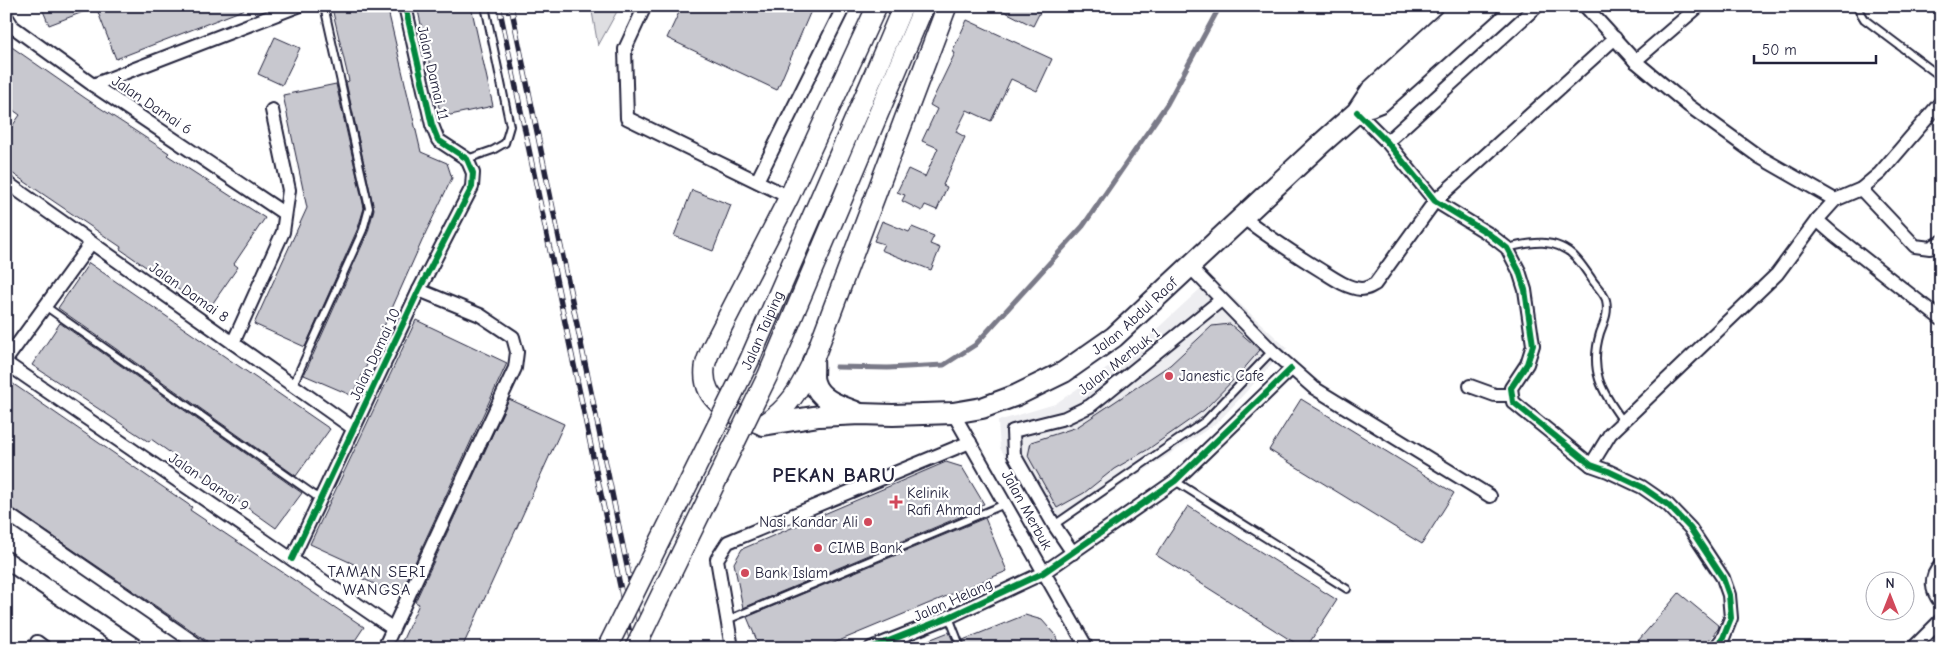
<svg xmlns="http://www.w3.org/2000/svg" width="1947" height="654" font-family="'Comic Neue',sans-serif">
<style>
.built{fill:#eeeef1}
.green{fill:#dfdfe2;stroke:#80808e}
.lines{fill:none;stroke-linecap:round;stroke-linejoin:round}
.stream{stroke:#7a7a88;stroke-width:5}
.building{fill:#c8c8cf;stroke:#22223b}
.service-casing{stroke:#22223b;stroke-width:10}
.minor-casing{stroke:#22223b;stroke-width:16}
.tertiary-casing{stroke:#22223b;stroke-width:20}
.secondary-casing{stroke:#22223b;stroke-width:22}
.primary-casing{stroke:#22223b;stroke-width:24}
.service{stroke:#fff;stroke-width:6}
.minor{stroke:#fff;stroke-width:12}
.tertiary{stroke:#fff;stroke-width:16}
.secondary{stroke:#fff;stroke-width:19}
.primary{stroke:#fff;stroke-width:20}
.rail-casing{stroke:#22223b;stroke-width:5.5}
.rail{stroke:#fff;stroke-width:4;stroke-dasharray:11;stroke-linecap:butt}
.secondary-bridge-casing{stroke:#22223b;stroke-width:22;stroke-linecap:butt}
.secondary-bridge{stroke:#fff;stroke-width:19}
.cycleway-casing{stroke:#fff;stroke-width:9}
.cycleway{stroke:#00873e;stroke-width:6}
.poi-dot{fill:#d1495b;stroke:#fff;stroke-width:2}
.labels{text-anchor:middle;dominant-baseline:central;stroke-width:4.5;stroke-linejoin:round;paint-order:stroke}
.street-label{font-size:15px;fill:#22223b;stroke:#fff}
.poi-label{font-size:15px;fill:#22223b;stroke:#fff;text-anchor:start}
.neighbourhood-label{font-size:16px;letter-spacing:1px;fill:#22223b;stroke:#fff}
.district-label{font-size:20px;font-weight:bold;letter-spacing:1px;fill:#22223b;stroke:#fff}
</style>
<rect width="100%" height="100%" fill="#fff"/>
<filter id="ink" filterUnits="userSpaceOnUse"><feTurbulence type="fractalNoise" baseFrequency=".02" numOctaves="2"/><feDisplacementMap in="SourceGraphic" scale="10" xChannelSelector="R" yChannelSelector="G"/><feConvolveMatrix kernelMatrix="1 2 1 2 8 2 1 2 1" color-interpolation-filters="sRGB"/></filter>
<g filter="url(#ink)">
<polygon class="built" points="1212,278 1287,348 1217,423 1051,532 1000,448 998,421 1055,404 1134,350"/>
<polygon class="green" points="591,6 620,6 598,46"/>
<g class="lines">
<polyline class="stream" points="836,367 888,368 944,365 975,345 1083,226 1167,104 1220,6"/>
</g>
<g class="building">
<polygon points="41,6 247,6 248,8 116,59 96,7 49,25"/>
<polygon points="340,6 387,6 421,152 447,163 452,178 426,232 353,396 304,375 368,232 374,209 346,82 349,81 332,8"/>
<polygon points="417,6 471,6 493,106 441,117"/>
<polygon points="682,6 813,6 777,90 667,38"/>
<polygon points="994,6 1043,6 1033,26"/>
<polygon points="967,20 1052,59 1037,91 1011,79 991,121 967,110 956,132 965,137 943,185 947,187 937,210 925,205 922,211 902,201 905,195 897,192 908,169 925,177 938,148 922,141 937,109 930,105 955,53 952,52"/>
<polygon points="275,37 300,48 282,85 258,74"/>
<polygon points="6,43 85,98 169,153 167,155 265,218 234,264 238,267 208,310 120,249 121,247 6,169 6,135 20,115 6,105"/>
<polygon points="336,84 364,208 358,228 305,347 254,324 307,208 283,95"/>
<polygon points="692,190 731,205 713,251 674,236"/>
<polygon points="882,221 909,232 912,227 934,236 930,244 940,248 931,270 881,250 884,244 874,241"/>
<polygon points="89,263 330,429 296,476 58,308"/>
<polygon points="416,320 507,363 400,595 354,575 358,566 310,544"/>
<polygon points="60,323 302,493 276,528 151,439 149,442 32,365"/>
<polygon points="1230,324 1260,350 1241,372 1204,410 1147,450 1114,469 1084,493 1057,508 1028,456 1031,442 1077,427 1170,365 1212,326"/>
<polygon points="6,379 192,507 190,510 364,627 350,648 210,648 207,641 6,504"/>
<polygon points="509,399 564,424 462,648 399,648 419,604 415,602"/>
<polygon points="1301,399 1454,493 1422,544 1269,450"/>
<polygon points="946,462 962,467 984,504 980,505 981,508 743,608 734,563 742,549"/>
<polygon points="1188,506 1337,600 1306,648 1303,648 1156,555"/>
<polygon points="985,518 1007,571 822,648 760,648 747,617"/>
<polygon points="1679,593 1719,626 1718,629 1702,648 1632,648"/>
<polygon points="1025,615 1042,620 1055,635 1061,648 966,648 963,640"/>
<polygon points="949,632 956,648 911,648 911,647"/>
</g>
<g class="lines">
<defs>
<g id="service">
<polyline points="1859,6 1859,11 1864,19 1941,77"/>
<polyline points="467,159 493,150 505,143 510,126 485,6"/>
<path d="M1507,248C1530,242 1556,237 1575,257C1581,263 1586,271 1591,278C1595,285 1604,293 1606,300C1609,313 1604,322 1600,333C1589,370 1601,391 1623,421"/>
<polyline points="45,306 320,499"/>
<polyline points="293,385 363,230 369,208 324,6"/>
<polyline points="1175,481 1347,589"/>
<polyline points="1054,525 1205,421 1272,351"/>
<polyline points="949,617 961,648"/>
<polyline points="727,620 1005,504"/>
</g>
<g id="minor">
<polyline points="645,6 625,49 627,118 789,197"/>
<polyline points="1585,6 1635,61 1689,106 1758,156 1835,200"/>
<polyline points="6,16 13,27 93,85 285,214"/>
<polyline points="1635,61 1699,6"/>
<polyline points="93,85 298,6"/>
<polyline points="1357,112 1387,142 1435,201 1489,234 1507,248 1519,271 1525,290 1533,345 1527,364 1511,388 1513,402 1591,465 1608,471 1642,487 1668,505 1690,528 1723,578 1729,595 1731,618 1723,638 1715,648"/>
<polyline points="1387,142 1537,6"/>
<polyline points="757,181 844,6"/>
<polyline points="6,182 353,428"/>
<polyline points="1861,189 1915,246 1930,248 1941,242"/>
<path d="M1242,217C1268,236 1294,254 1322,271C1333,278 1347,288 1361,289C1367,289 1370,287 1375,284L1435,201L1615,38"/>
<polyline points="1817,220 1833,234 1941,319"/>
<polyline points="1190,267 1272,351 1314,388 1490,496"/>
<polyline points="233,343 283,232 289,190 272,110"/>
<polyline points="6,360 91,243"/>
<polyline points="6,363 392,628"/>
<polyline points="1470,386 1495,395 1511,395"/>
<polyline points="953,413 1087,648"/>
<polyline points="1591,465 1610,434 1777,274 1817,220 1835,200 1861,189 1880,173 1941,102"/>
<polyline points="6,513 202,648"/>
<polyline points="1073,553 1054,525 1014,455 1013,431 1065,418 1090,406 1221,300"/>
<polyline points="292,559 419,290 472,187 473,173 467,159 438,140 432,125 405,6"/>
<path d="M1941,565C1929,577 1931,591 1941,603"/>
<polyline points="37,642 45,648"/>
<polyline points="384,648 515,368 517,352 513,337 480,315 419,290"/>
<polyline points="732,648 717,559 728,542 970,442"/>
<polyline points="871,648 949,617 1043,573 1175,481 1291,369"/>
<polyline points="1913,648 1941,620"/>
</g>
<polyline id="tertiary" points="6,560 136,648"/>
<g id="secondary">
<path d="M877,6L789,197L711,349C709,355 705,362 705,368C701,404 736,415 763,425C790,407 799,390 813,361L947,6"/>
<polyline points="873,77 903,6"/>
<polyline points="891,84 924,6"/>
</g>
<g id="primary">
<polyline points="1370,106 1380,102 1488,6"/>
<path d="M813,361C814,368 812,376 814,382C819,400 840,406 856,412"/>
<path id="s1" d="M763,425L819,416L860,414L893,415L953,413L982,408L1017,395L1064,372L1114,337L1323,142L1357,112L1371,91L1464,6"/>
</g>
</defs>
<use href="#service" class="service-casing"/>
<use href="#minor" class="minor-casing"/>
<use href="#tertiary" class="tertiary-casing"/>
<use href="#secondary" class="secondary-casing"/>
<use href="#primary" class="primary-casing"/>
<use href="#service" class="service"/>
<use href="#minor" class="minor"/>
<use href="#tertiary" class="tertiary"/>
<use href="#secondary" class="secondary"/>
<use href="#primary" class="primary"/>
<defs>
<g id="rail">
<polyline points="499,6 633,648"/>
<polyline points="511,6 644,648"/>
</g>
</defs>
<use href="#rail" class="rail-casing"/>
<use href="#rail" class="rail"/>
<defs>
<g id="secondary-bridge">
<path id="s2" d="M607,648L749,361L873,77"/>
<polyline points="635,648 768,375 891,84"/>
</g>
</defs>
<use href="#secondary-bridge" class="secondary-bridge-casing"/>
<use href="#secondary-bridge" class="secondary-bridge"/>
<defs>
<g id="cycleway">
<polyline points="1357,112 1387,142 1435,201 1489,234 1507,248 1519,271 1525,290 1533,345 1527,364 1511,388 1513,402 1591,465 1608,471 1642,487 1668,505 1690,528 1723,578 1729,595 1731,618 1723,638 1715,648"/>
<polyline points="292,559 419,290 472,187 473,173 467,159 438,140 432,125 405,6"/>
<polyline points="871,648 949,617 1043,573 1175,481 1291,369"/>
</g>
</defs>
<use href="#cycleway" class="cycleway-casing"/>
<use href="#cycleway" class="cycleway"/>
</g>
</g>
<g class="poi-dot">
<circle cx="1169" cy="376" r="5"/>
<path d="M893.5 494.5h5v5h5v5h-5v5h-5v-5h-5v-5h5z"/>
<circle cx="868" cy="522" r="5"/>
<circle cx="818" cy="548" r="5"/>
<circle cx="745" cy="573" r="5"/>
</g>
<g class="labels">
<g class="street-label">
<text transform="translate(433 73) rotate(77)">Jalan Damai 11</text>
<text transform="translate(152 105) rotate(34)">Jalan Damai 6</text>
<text transform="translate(189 292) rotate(35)">Jalan Damai 8</text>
<text stroke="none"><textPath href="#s1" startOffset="400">Jalan Abdul Raof</textPath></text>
<text stroke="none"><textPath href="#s2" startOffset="354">Jalan Taiping</textPath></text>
<text transform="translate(375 354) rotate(-65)">Jalan Damai 10</text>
<text transform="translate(1119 361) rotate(-38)">Jalan Merbuk 1</text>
<text transform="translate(209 482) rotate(34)">Jalan Damai 9</text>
<text transform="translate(1027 510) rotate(61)">Jalan Merbuk</text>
<text transform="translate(953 600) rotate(-24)">Jalan Helang</text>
</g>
<g class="poi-label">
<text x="1179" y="376">Janestic Cafe</text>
<text x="907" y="493">Kelinik<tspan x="907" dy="17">Rafi Ahmad</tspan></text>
<text x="858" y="522" text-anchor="end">Nasi Kandar Ali</text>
<text x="828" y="548">CIMB Bank</text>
<text x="755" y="573">Bank Islam</text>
</g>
<g class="neighbourhood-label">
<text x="377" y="572">TAMAN SERI<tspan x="377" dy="18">WANGSA</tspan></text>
</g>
<g class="district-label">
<text x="834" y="475">PEKAN BARU</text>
</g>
</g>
<rect width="1947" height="654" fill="none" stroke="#fff" stroke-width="25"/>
<rect x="12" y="12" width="1922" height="629" fill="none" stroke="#22223b" stroke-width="2" filter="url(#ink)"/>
<g transform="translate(1890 596)"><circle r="24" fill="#ffffff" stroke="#a7a7b1"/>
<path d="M0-4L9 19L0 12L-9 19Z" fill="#d1495b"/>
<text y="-8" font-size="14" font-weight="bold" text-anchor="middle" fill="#22223b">N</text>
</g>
<path d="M1754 55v8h122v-8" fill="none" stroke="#22223b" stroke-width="2.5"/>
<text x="1762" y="55" font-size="15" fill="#22223b" stroke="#ffffff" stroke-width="4" paint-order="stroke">50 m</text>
</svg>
